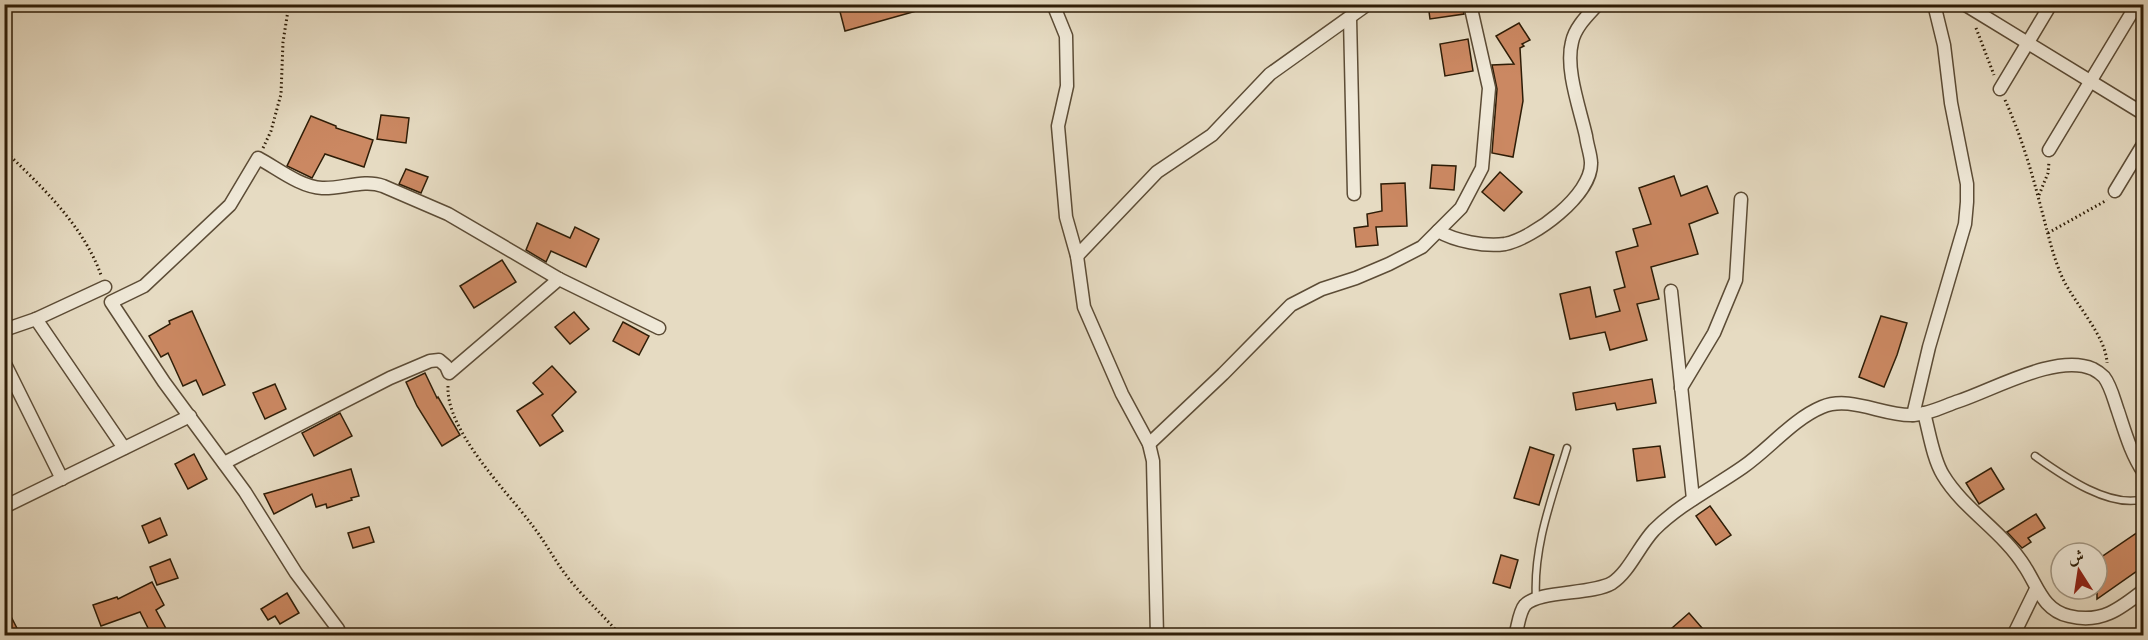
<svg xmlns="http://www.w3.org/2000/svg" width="2148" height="640" font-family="'IM FELL Double Pica',Amiri,serif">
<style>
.building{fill:#cb8862;stroke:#2e1d07;stroke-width:1.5}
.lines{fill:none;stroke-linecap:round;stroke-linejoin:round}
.lane-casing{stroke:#5c4c36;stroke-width:9}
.street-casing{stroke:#5c4c36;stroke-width:15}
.path{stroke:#2e1d07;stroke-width:3;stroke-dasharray:1.5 3;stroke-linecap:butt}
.lane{stroke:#efe8d7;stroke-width:6}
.street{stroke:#efe8d7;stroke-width:12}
</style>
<rect width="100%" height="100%" fill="#e6dbc2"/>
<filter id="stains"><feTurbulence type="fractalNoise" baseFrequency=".00333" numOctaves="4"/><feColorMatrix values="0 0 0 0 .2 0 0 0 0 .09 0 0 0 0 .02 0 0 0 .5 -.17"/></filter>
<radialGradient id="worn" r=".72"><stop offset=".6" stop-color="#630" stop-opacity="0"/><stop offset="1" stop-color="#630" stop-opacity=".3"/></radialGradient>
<g class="building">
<polygon points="838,4 926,4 927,8 845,31"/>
<polygon points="1428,4 1462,4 1464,14 1430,19"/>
<polygon points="1519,23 1530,40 1522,44 1524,46 1520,48 1523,101 1513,157 1492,153 1497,89 1492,65 1514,64 1496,36"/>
<polygon points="1468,39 1473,71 1445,76 1440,44"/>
<polygon points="381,115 409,118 406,143 377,139"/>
<polygon points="311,116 336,126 336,128 373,140 364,167 325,154 312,178 287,166"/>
<polygon points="1432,165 1456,166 1454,190 1430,188"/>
<polygon points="406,169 428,177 421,193 399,184"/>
<polygon points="1500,172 1522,192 1504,211 1482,192"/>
<polygon points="1674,176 1681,196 1707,186 1718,213 1689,224 1698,254 1651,267 1659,299 1637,304 1647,340 1610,350 1605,332 1570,339 1560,294 1590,287 1596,317 1620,311 1614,290 1625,287 1616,252 1638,246 1633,229 1651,224 1639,188"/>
<polygon points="1405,183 1407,226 1376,227 1378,245 1356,247 1354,228 1368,226 1367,214 1382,211 1381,184"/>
<polygon points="537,223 570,238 575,227 599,239 586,267 551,251 546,262 526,250"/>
<polygon points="502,260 516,282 474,308 460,286"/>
<polygon points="192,311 225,385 203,395 196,380 183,386 168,353 161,357 149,336 170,324 169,321"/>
<polygon points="574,312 589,329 570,344 555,327"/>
<polygon points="1881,316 1907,323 1897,355 1884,387 1859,377"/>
<polygon points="623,322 649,336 639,355 613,341"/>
<polygon points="552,366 576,392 552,415 563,431 540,446 517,411 543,394 533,383"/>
<polygon points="425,373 437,398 438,397 460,435 442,446 417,406 406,382"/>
<polygon points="1652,379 1656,403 1617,410 1615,403 1576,410 1573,393"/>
<polygon points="275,384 286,409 265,419 253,393"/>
<polygon points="340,413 352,436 314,456 302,433"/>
<polygon points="1660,446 1665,477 1637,481 1633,449"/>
<polygon points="1530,447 1554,455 1539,505 1514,498"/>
<polygon points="194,454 207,479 188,489 175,464"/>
<polygon points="1991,468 2004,489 1979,504 1966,483"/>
<polygon points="351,469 359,496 351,498 352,500 327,508 326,504 316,507 312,494 274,514 264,494"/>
<polygon points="1710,506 1731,535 1716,545 1696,516"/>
<polygon points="2036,514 2045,528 2028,538 2031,542 2022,548 2007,532"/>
<polygon points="160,518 167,535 149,543 142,526"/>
<polygon points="369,527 374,542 353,548 348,533"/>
<polygon points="2144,528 2144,566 2097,599 2097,560"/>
<polygon points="1501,555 1518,560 1510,588 1493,583"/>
<polygon points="170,559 178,578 157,585 150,567"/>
<polygon points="152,582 164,605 156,610 170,636 152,636 140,612 101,626 93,605 117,597 118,599"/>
<polygon points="287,593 299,613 280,624 275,616 268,620 261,609"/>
<polygon points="4,603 21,636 4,636"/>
<polygon points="1689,613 1709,636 1663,636"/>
</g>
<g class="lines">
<defs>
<g id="lane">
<path d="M2035,456C2062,475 2109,509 2144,499"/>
<path d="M1536,599C1533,546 1552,498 1567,448"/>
</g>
<g id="street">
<polyline points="1053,4 1066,36 1067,86 1058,126 1066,217 1077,256 1084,307 1122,394 1149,444 1153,461 1157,636"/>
<polyline points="1964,4 2144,114"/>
<polyline points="1350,18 1354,194"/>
<polyline points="2000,89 2051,4"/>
<polyline points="2049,150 2134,9"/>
<polyline points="2115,191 2144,143"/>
<path d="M1438,231C1455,241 1485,247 1505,244C1534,238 1592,195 1591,163C1591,155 1587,145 1586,136C1580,109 1565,69 1572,42C1575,27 1588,15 1598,4"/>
<polyline points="1077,256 1157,172 1212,135 1270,74 1368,4"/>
<polyline points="1671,291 1693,499"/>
<polyline points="36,319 124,448"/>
<polyline points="4,330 36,319 105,287"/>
<polyline points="4,362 62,479"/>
<polyline points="1681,388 1714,333 1736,280 1741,199"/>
<path d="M1924,413C1929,431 1933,459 1943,475C1964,510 2003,531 2025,567C2038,587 2043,610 2069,616C2101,624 2120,609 2144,590"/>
<polyline points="1913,415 1929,347 1965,224 1967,202 1967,184 1951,103 1944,45 1934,4"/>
<polyline points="1149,444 1223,374 1291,305 1322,289 1356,278 1389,264 1422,247 1461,208 1482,168 1489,88 1470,4"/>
<polyline points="224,463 390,378 430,361 439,360 446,366 449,373 559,279"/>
<polyline points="4,507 190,416"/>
<path d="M338,629L296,573L245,492L164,382L111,302L144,286L230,205L258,158C277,168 300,187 322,188C342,189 364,179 383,186L448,214L559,279L659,328"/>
<path d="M1515,636C1518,627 1519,612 1525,605C1539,590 1592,595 1612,583C1629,572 1639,546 1654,530C1680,504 1713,488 1743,467C1769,449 1793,419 1822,407C1850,395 1883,416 1912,415C1927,415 1944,406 1959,401C1995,389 2057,353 2093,369C2097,371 2101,374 2104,377C2111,386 2114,400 2118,411C2125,432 2131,454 2144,473"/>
<polyline points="2013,636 2036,589"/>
</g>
</defs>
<use href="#lane" class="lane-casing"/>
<use href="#street" class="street-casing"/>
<g class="path">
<polyline points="1976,28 1994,75"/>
<path d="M2005,100C2020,133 2031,169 2040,204C2047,229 2052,255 2063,279C2075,304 2106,336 2107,363"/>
<polyline points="263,148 271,131 281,94 283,42 289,4"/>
<path d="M4,150C42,187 83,225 101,275"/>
<polyline points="2039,195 2048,173 2049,162"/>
<polyline points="2048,233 2107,200"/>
<path d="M448,386C446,431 506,490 532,525C547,544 558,567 574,585C589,603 606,618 621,636"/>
</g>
<use href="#lane" class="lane"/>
<use href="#street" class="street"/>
</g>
<rect width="2148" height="640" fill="none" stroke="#e6dbc2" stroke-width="24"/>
<rect x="6" y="6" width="2136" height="628" fill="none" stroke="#2e1d07" stroke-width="3"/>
<rect x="12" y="12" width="2124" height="616" fill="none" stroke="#2e1d07" stroke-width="1.5"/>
<g transform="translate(2079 571) rotate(348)"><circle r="28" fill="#efe8d7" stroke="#a29784" stroke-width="1.5"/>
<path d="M0-4.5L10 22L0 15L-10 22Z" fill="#8f2418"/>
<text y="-9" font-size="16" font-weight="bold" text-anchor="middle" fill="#2e1d07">ش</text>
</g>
<rect width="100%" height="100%" filter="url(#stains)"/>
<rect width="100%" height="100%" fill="url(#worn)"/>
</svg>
